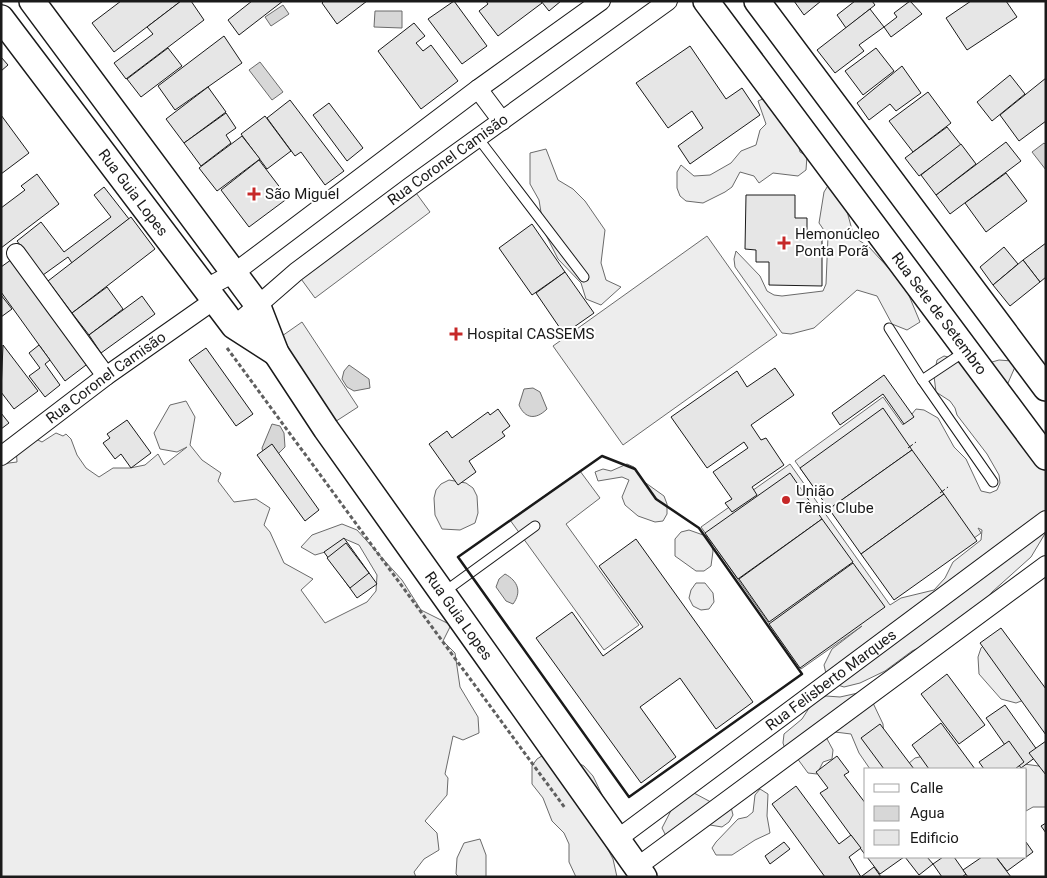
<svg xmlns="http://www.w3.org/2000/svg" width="1047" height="878" font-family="Roboto,sans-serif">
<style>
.built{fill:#ededed;stroke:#6a6a6a}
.water{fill:#d7d7d7;stroke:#6a6a6a}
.building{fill:#e6e6e6;stroke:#1a1a1a}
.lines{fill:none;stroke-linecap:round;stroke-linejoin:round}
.lane-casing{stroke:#1a1a1a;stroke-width:11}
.street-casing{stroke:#1a1a1a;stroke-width:20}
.secondary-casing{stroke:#1a1a1a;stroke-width:28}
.path{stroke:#5f5f5f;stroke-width:3;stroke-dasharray:4 2.5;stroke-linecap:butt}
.lane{stroke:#fff;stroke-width:9}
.street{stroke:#fff;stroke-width:18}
.secondary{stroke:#fff;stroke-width:25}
.fence{stroke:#1a1a1a;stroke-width:1;stroke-dasharray:6 2.5;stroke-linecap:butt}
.wall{stroke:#1a1a1a;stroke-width:2.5}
.poi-dot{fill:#c62828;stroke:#fff;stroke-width:2}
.labels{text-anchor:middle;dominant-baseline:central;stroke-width:4;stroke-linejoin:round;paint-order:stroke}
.street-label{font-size:15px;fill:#1a1a1a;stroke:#fff}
.poi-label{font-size:15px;fill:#1a1a1a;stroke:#fff;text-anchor:start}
</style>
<rect width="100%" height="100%" fill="#fff"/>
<g class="built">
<polygon points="765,98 798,144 800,152 807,156 806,170 798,176 773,173 759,183 754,176 740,172 732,187 725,192 703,203 686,201 680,196 677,188 677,172 681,165 694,176 710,175 731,163 741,151 756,145 760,130 766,124 758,101"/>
<polygon points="546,149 558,180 573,189 585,201 605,230 601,263 606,280 621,287 601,305 586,299 581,283 558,259 544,231 539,200 530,184 530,153"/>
<polygon points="829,184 845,204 854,237 869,247 905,286 920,322 907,330 892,324 877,296 857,290 814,328 791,334 782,333 735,267 734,259 736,251 760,276 767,291 774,295 782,296 823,291 826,284 828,236 819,223 824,192"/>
<polygon points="411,186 430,212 315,298 296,272"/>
<polygon points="707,236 777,335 623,445 553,346"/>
<polygon points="302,322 358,407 327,427 272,343"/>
<polygon points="944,356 960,360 969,375 977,378 1046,468 1046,532 1031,557 992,592 971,620 957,630 912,651 885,671 860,683 844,687 828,682 824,665 832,649 862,626 801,669 701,527 790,464 890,605 901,598 934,590 945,578 953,562 981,540 982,530 978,528 981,533 893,597 795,461 883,397 903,425 916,409 924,410 938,418 954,447 966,459 981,491 990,493 997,490 1000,483 999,475 987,454 957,415 955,408 950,401 936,392 934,376 937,360"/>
<polygon points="999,360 1012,361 1015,367 1008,383 988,370 992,362"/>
<polygon points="186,401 195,417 190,445 202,460 221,473 218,481 234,502 256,499 270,508 264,525 270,532 284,563 313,579 301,590 325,623 367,602 376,591 377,575 359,545 345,539 332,550 315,555 301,547 312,535 342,524 357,530 402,580 421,610 451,625 443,641 455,653 460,687 478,717 479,733 463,740 453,736 445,774 448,778 447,795 425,821 437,833 439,850 424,859 414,872 416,877 1,877 1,464 17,462 16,446 28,435 42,442 56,433 63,436 66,434 71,439 77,455 86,468 99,477 113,468 130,468 145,465 158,454 164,465 187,447 177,452 160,449 154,433 170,405"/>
<polygon points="627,464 634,467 643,481 664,496 667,504 667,514 663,521 655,522 638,516 625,505 622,497 629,480 622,477 598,481 595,472 603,469 611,471"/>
<polygon points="580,471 600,498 566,524 639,625 604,650 510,520"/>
<polygon points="449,480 466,483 473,488 477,496 478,513 475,523 460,530 442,529 435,515 434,498 436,490 441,484"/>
<polygon points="689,530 706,536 711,543 713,551 711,566 704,571 696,571 675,556 675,539 681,532"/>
<polygon points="696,583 705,583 713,593 714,602 709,609 701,610 693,606 689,598 691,590"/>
<polygon points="987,642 1024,700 1016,703 1001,699 979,674 978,657 981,648"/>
<polygon points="858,693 873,703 883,724 884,737 908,764 915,758 924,756 940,769 870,769 859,753 851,734 835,732 831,732 826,737 833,750 832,759 823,762 817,774 808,773 797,758 786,752 783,743 784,734 802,719 813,702 826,696 840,697"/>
<polygon points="545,754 572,760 584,766 593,776 605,801 605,844 613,859 617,877 576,877 569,862 569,844 564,833 552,821 543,798 532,784 532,766 537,759"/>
<polygon points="1024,764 1046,767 1046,807 1033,807 1026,811 1026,769 1020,769"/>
<polygon points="760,789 768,794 767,816 770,833 755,840 732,855 716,855 712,848 716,842 738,819 747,817 753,812 755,795"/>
<polygon points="694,793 722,808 731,807 733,815 729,822 722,827 704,824 666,836 662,828 678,797"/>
<polygon points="480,839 486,855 486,877 459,877 456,874 457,858 464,843"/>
</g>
<g class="water">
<polygon points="283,5 289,14 271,26 265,17"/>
<polygon points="375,11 402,11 402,28 374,27"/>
<polygon points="260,62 283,92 272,100 249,70"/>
<polygon points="1044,143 1046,145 1046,170 1032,152"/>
<polygon points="349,365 369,379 370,388 354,391 347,387 342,379 344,371"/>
<path d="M533,388L540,392L547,409C536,420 525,419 519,405L524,389Z"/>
<polygon points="272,424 280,426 284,433 285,447 276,456 263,453 262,448"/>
<path d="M505,574C518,581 522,592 513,604L506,601L496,587L499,579Z"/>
</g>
<g class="building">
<polygon points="121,1 181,1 114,52 92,23"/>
<polygon points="181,1 191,1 204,20 126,79 114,63 153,34 147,27"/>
<polygon points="252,1 283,1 239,35 228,20"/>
<polygon points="324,1 367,1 337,24 322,3"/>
<polygon points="454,1 487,46 462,64 428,19"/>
<polygon points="486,1 541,1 542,3 498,36 479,11 488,4"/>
<polygon points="541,1 561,1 549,11"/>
<polygon points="794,1 821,1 804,15"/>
<polygon points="855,1 872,1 875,5 846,28 837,15"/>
<polygon points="910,1 922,14 891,37 884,27 897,17 894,13"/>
<polygon points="971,1 1006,1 1017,17 967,50 946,18"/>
<polygon points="870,9 884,27 859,45 864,51 835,73 817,50"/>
<polygon points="414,23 425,36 416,43 423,51 431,45 458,81 421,109 378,51"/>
<polygon points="224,36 242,63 175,110 158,86"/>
<polygon points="690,46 726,99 742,88 760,115 690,164 678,146 703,128 692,111 668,128 636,83"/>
<polygon points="168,48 182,66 141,97 127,79"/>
<polygon points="876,48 894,71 863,95 845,71"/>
<polygon points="1,57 8,65 1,71"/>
<polygon points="902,66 921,93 896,111 890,104 869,120 857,103"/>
<polygon points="1010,75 1025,94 992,121 977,102"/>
<polygon points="1046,78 1046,121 1019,141 1000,115"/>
<polygon points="208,87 226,112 184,143 166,119"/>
<polygon points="928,92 951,123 913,152 889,121"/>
<polygon points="290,100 344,171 325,185 301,152 295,156 267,118"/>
<polygon points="329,103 363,148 347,161 313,115"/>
<polygon points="226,113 236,128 226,135 231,143 201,166 184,143"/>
<polygon points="1,115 29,153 1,174"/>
<polygon points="265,116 291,151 267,169 241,134"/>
<polygon points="947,127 961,145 919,176 905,158"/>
<polygon points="242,136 260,159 217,191 199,168"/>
<polygon points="1006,142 1021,161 950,214 936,195"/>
<polygon points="961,144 976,164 936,195 921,175"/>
<polygon points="259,160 288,198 249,227 221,190"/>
<polygon points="1006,173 1027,201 986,232 965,203"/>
<polygon points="37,174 59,204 1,248 1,208 25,190 21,186"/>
<polygon points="104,187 129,219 72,263 68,257 43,275 17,241 41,222 64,252 111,217 94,195"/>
<polygon points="746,195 795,195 795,218 807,218 807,236 822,236 822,286 769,285 769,262 756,262 756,250 745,249"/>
<polygon points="131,217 155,249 72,313 48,281"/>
<polygon points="532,224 565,272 532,295 499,248"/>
<polygon points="1046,243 1046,277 1040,282 1023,260"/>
<polygon points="1004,247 1018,264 993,285 980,267"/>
<polygon points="15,257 90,362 65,381 1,292 1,267"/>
<polygon points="1023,260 1040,282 1010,306 993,285"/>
<polygon points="565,272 594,313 564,334 536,293"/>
<polygon points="107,287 123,309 89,335 72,313"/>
<polygon points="1,295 12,309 1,317"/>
<polygon points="142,296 155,314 101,353 89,335"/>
<polygon points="3,345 38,391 14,409 1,392"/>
<polygon points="39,345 50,360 45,364 60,385 45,397 29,376 40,368 29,353"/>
<polygon points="206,348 253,414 236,426 189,360"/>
<polygon points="775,368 794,395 751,425 761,440 766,438 784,465 752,487 757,495 732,512 725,503 732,499 713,472 748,448 744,442 707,468 671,417 737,371 747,387"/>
<polygon points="884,375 914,417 904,424 883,394 840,425 832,413"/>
<polygon points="883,408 912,450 829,509 800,468"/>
<polygon points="498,409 510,426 502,432 505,436 469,461 476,472 458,485 429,444 447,431 452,438 488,412 490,415"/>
<polygon points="1,413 9,423 1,429"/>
<polygon points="127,420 151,453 131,468 121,454 115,459 103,443 110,438 107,434"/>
<polygon points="272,444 319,510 305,521 257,455"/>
<polygon points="912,450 944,494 861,554 829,509"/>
<polygon points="790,473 822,519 738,579 705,533"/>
<polygon points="944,494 977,541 894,600 861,554"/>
<polygon points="822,519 853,562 769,622 739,579"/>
<polygon points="344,538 377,584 357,598 324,552"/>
<polygon points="636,539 753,702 716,729 680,678 640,707 676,757 641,783 536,638 572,612 603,656 643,627 599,566"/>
<polygon points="346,543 369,573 350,588 327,558"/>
<polygon points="853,563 885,607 800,668 769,624"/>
<polygon points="1001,628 1046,689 1046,735 980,643"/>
<polygon points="947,674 985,725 959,744 921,694"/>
<polygon points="1005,705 1040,754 1021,768 986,718"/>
<polygon points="941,723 975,769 929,769 912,745"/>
<polygon points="880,724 914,769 884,769 861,738"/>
<polygon points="1009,741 1024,762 1015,769 984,769 979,762"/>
<polygon points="1046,741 1046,775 1029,753"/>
<polygon points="837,756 849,772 844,775 866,804 866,856 820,793 828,788 816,772"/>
<polygon points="796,786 839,844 851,835 861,848 849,857 861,877 825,877 772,804"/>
<polygon points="1046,823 1046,833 1041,826"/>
<polygon points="784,842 790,849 770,864 765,856"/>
<polygon points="1026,842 1033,852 1007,871 996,857 1026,857"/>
<polygon points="867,857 904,857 880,874"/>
<polygon points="905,857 927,857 933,864 919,875"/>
<polygon points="943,857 954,857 966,874 962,877 942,877 933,864"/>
<polygon points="982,857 996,857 1011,877 968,877 963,870"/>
<polygon points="874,867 881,877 863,877 862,876"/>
</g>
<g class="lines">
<defs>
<g id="lane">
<polyline points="478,138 584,277"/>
<polyline points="889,328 922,380"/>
<polyline points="964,352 922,380 993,482"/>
<polyline points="444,592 535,526"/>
</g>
<g id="street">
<polyline points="478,89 502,121"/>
<polyline points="16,253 106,376"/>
<polyline points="204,289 234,273 478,89 601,1"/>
<path id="s1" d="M234,326L296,272L411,186L668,1"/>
<path id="s2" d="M1,456L106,376L213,301"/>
<path id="s3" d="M616,840L1046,520"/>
<polyline points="637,867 1046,565"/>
</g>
<g id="secondary">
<path id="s4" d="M32,1L257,304L276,353L326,429L644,877"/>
<path id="s5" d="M706,1L1046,457"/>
<polyline points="757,1 1046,388"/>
<path id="s6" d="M1,18L234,326L276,353"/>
</g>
</defs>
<use href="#lane" class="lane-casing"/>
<use href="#street" class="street-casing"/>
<use href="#secondary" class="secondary-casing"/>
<polyline class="path" points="227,348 565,808"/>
<use href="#lane" class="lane"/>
<use href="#street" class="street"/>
<use href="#secondary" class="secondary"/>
<g class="fence">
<polyline points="908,448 916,442"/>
<polyline points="940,493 948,487"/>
</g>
<polygon class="wall" points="602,456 635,469 656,499 699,528 802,674 629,797 458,557"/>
</g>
<g class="poi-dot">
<path d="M251.5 186.5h5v5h5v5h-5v5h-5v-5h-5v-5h5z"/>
<path d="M781.5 235.5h5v5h5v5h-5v5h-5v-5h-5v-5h5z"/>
<path d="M453.5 326.5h5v5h5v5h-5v5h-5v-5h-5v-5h5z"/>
<circle cx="786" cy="500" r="5"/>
</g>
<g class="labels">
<g class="street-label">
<text stroke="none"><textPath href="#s1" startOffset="271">Rua Coronel Camisão</textPath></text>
<text stroke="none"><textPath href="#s6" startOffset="219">Rua Guia Lopes</textPath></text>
<text stroke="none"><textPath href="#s5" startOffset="390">Rua Sete de Setembro</textPath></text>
<text stroke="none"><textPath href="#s2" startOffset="131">Rua Coronel Camisão</textPath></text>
<text stroke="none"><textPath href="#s4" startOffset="750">Rua Guia Lopes</textPath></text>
<text stroke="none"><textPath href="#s3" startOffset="268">Rua Felisberto Marques</textPath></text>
</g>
<g class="poi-label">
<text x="265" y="194">São Miguel</text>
<text x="795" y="234">Hemonúcleo<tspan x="795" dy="17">Ponta Porã</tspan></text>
<text x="467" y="334">Hospital CASSEMS</text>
<text x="796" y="491">União<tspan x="796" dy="17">Tênis Clube</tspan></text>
</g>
</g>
<rect width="1047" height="878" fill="none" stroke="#1a1a1a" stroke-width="5"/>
<rect x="864" y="768" width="162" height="90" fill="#ffffff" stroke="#a3a3a3"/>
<rect x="874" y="784" width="25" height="8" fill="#ffffff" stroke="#a3a3a3"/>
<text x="910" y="793" font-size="15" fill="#1a1a1a">Calle</text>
<rect x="874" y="806" width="25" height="15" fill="#d7d7d7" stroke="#a3a3a3"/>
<text x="910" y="818" font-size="15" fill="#1a1a1a">Agua</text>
<rect x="874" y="830" width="25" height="15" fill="#e6e6e6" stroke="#a3a3a3"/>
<text x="910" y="843" font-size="15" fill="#1a1a1a">Edificio</text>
</svg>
